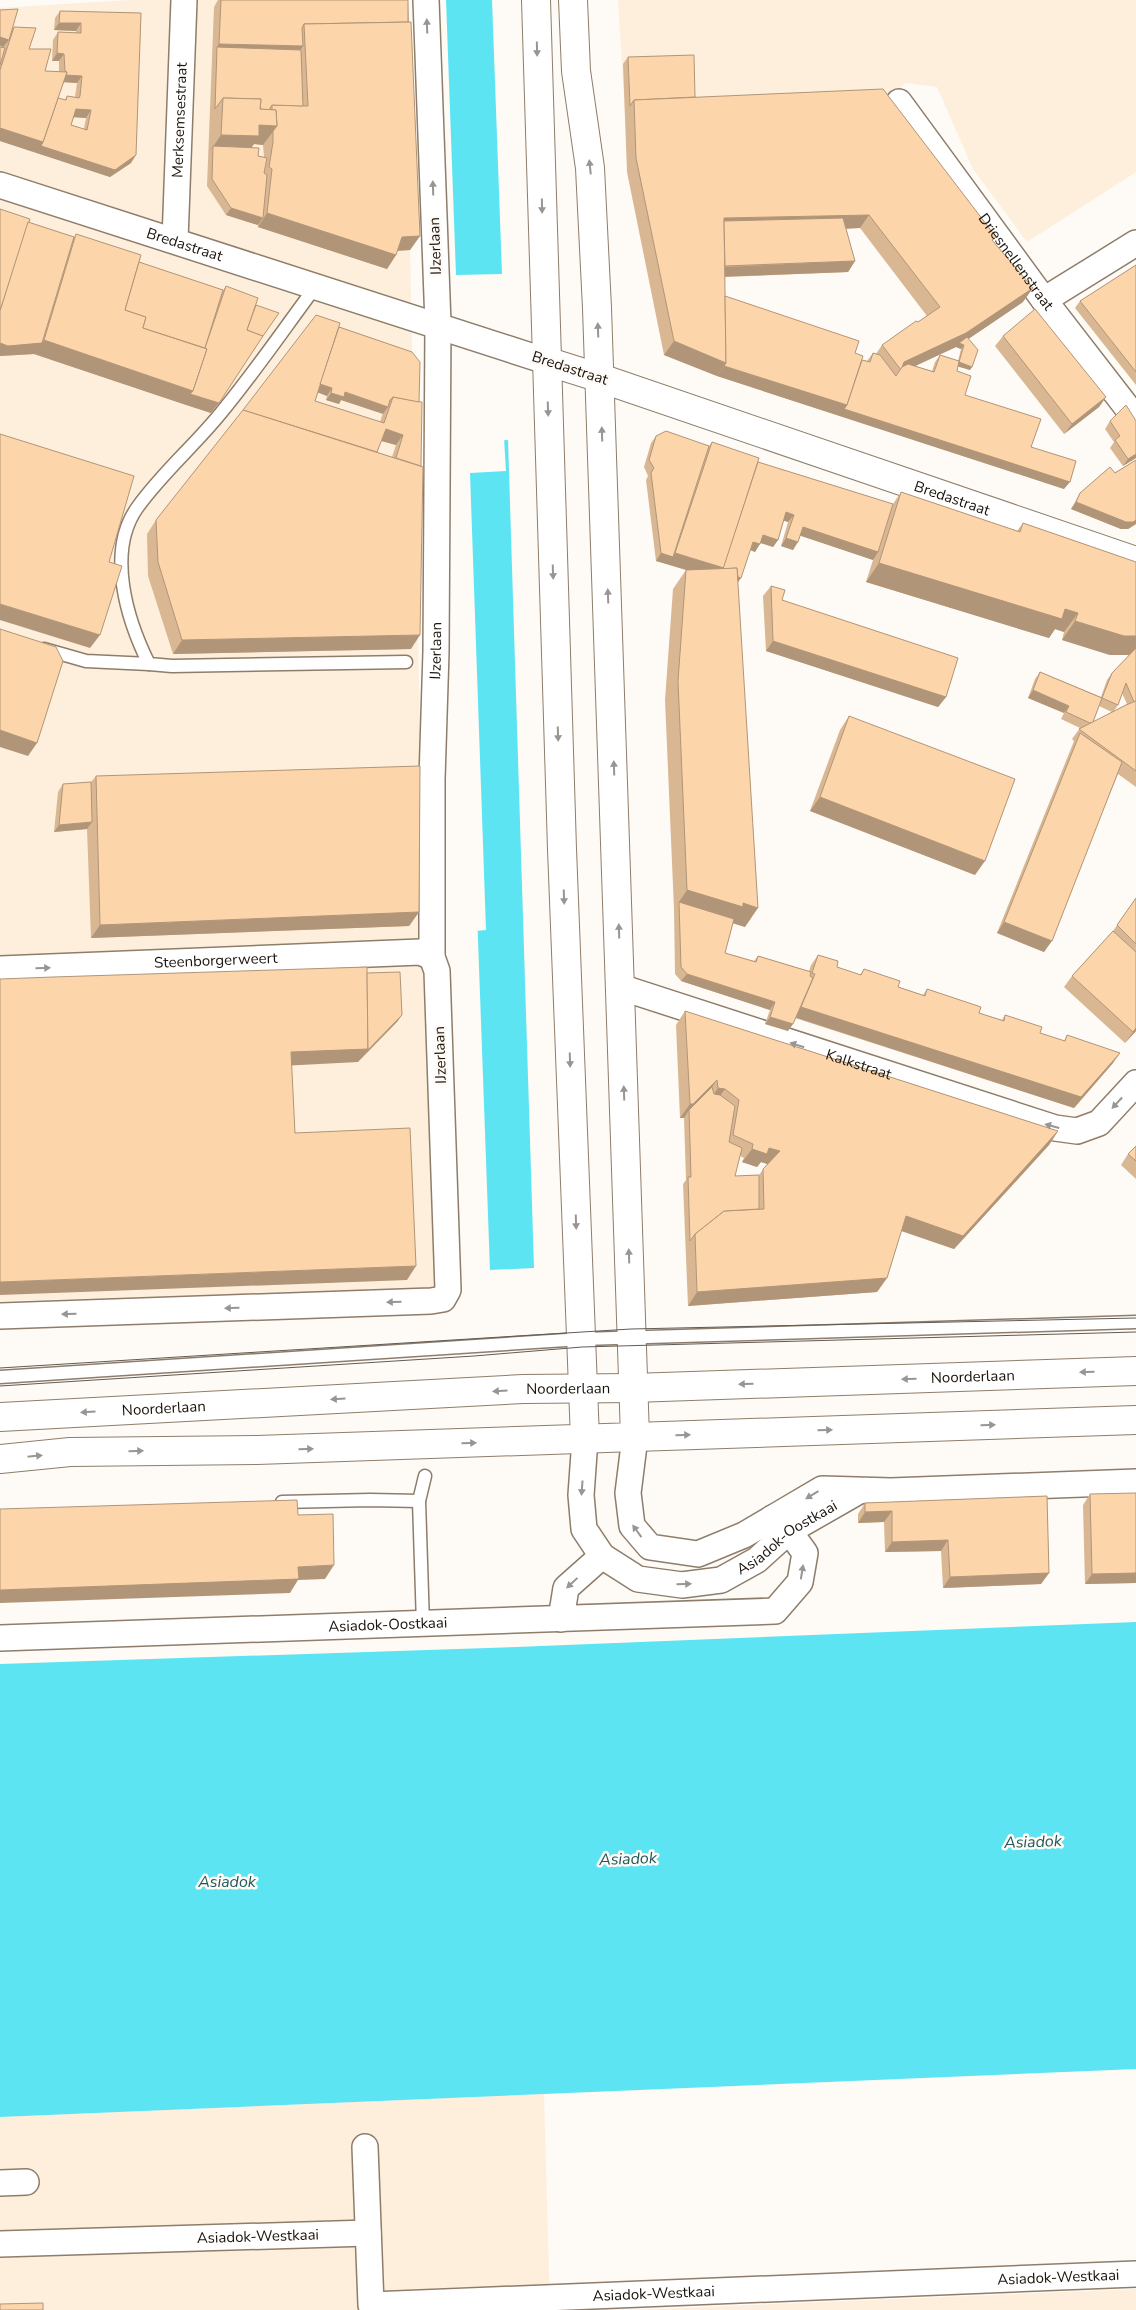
<svg xmlns="http://www.w3.org/2000/svg" width="1136" height="2310" font-family="'Nunito Sans',sans-serif">
<style>
.industrial{fill:#fdefdb}
.water{fill:#5ce4f2}
.pier{fill:#fefaf6}
.lines{fill:none;stroke-linecap:round;stroke-linejoin:round}
.lane-casing{stroke:#8e7d6a;stroke-width:15}
.street-casing{stroke:#8e7d6a;stroke-width:28}
.secondary-casing{stroke:#8e7d6a;stroke-width:30}
.primary-casing{stroke:#8e7d6a;stroke-width:30}
.lane{stroke:#fff;stroke-width:12}
.street{stroke:#fff;stroke-width:25}
.secondary{stroke:#fff;stroke-width:28}
.primary{stroke:#fff;stroke-width:28}
.tram{stroke:#615b55;stroke-width:1}
.wall{fill:#dab793;fill-rule:evenodd}
.shaded-wall{fill:#b19578}
.building{fill:#fdd5ab;stroke:#b19578;fill-rule:evenodd}
.oneway{fill:#989592}
.labels{text-anchor:middle;dominant-baseline:central;stroke-width:5;stroke-linejoin:round;paint-order:stroke}
.street-label{font-size:15px;fill:#1b140d;stroke:#fefaf6}
.water-label{font-size:16px;font-style:italic;fill:#20595f;stroke:#fefaf6}
</style>
<rect width="100%" height="100%" fill="#fefaf6"/>
<g class="industrial">
<polygon points="128,0 400,0 410,250 424,922 437,1290 0,1301 0,8"/>
<polygon points="618,0 1136,0 1136,172 1027,242 973,169 937,87 905,83 886,102 625,114"/>
<polygon points="544,2094 550,2310 0,2310 0,2117"/>
<polygon points="1136,2289 1136,2310 628,2310"/>
</g>
<g class="water">
<polygon points="446,0 492,0 502,274 456,275"/>
<polygon points="508,440 534,1268 490,1270 460,443"/>
<polygon points="1136,1622 1136,2069 0,2117 0,1664 517,1647"/>
</g>
<polygon class="pier" points="504,438 506,471 470,473 486,930 476,931 458,443 460,441"/>
<g class="lines">
<defs>
<g id="lane">
<path d="M316,286C284,329 254,373 220,414C194,446 161,474 137,508C106,552 127,620 149,664L172,666L406,662"/>
<polyline points="44,649 86,661 149,664"/>
<polyline points="0,1377 582,1339 1136,1322"/>
<polyline points="282,1502 370,1500 419,1501"/>
<polyline points="423,1624 419,1501 425,1476"/>
</g>
<g id="street">
<path id="s1" d="M899,102L1044,300L1136,419"/>
<path id="s2" d="M0,185L546,361"/>
<path id="s3" d="M175,240L184,0"/>
<polyline points="1044,300 1136,243"/>
<path id="s4" d="M0,969L420,952L432,957"/>
<path id="s5" d="M620,987L1055,1128L1077,1131L1099,1123L1136,1083"/>
<path id="s6" d="M0,1316L431,1301L443,1299L448,1290L437,971L432,957V779L436,652L438,324L426,0"/>
<polyline points="635,1437 628,1493 632,1526 650,1547 698,1554 744,1535 822,1489 891,1491 1136,1482"/>
<path id="s7" d="M585,1439L581,1495L584,1529L602,1556L638,1579L682,1585L721,1580L757,1560L789,1531L859,1491"/>
<polyline points="561,1619 566,1588 602,1556"/>
<path id="s8" d="M0,1638L775,1611L800,1582L805,1553L789,1531L773,1518"/>
<path id="s9" d="M365,2147L371,2305L1136,2274"/>
<polyline points="0,2183 26,2182"/>
<path id="s10" d="M0,2244L368,2233"/>
</g>
<g id="secondary">
<path id="s11" d="M600,378L1136,561"/>
<path id="s12" d="M633,1388L1136,1371"/>
<polyline points="635,1437 1136,1420"/>
</g>
<g id="primary">
<polyline points="536,0 562,849 585,1439"/>
<polyline points="546,361 600,378"/>
<path id="s13" d="M0,1417L523,1389L633,1388"/>
<polyline points="0,1459 70,1452 257,1450 635,1437 597,308 590,168 576,71 573,0"/>
</g>
</defs>
<use href="#lane" class="lane-casing"/>
<use href="#street" class="street-casing"/>
<use href="#secondary" class="secondary-casing"/>
<use href="#primary" class="primary-casing"/>
<use href="#lane" class="lane"/>
<use href="#street" class="street"/>
<use href="#secondary" class="secondary"/>
<use href="#primary" class="primary"/>
<g class="tram">
<polyline points="0,1368 631,1329 1136,1318"/>
<polyline points="0,1386 474,1356 582,1347 1136,1332"/>
</g>
</g>
<g class="wall">
<path d="M218,0H408L420,236L410,250L397,251L396,255L387,269L258,227V225L226,215L207,186L214,7ZM254,144L263,145L264,157L258,156L251,148Z"/>
<path d="M0,10L12,30L14,27L45,71H59V61H52L53,40L58,32L76,33V31L54,30L55,18L60,11L141,13L131,163L110,177L0,141V47L3,48V47L0,46ZM64,82L77,83L75,97L67,96L65,100L58,98ZM74,117L86,118L84,129L71,125Z"/>
<path d="M628,57L695,97L993,242L1023,302L968,339L972,367L970,370L958,366L957,371L965,395L1031,447L1064,489L717,376L664,355L627,172L623,64ZM860,228L927,316L882,345L876,354L873,353L867,361L862,360L855,353L725,296V277L848,272L855,261L846,229ZM956,347L961,349L958,361L940,355L935,362L932,371L915,366Z"/>
<polygon points="0,209 28,222 74,237 76,234 139,262 223,290 226,286 211,413 34,354 0,356"/>
<polygon points="1136,265 1136,385 1075,308 1080,301"/>
<path d="M339,327L412,352L411,649L173,654L148,576L147,534L156,520ZM318,392L327,396L326,400L339,404L341,400L383,413L380,422L315,401ZM381,441L396,445L392,457L377,452Z"/>
<polygon points="1003,336 1106,397 1099,407 1064,434 995,346"/>
<polygon points="1110,421 1136,458 1123,466 1110,448 1114,442 1105,429"/>
<path d="M656,436L709,446L712,442L758,462L893,504L901,492L1017,531L1023,523L1136,562V787L1118,774L1044,952L997,933L1074,741L1072,739L1080,728L1061,719L1064,713L1028,698L1035,679L1040,672L1101,697L1107,680L1112,673L1130,655H1110L1062,640L1064,632L1055,629L1049,638L866,582L873,560L800,535L793,550L781,546L788,522L784,520L778,540L773,547L760,543L755,552L750,550L738,582L745,927L733,923L725,953L754,961L758,956L809,971L811,965L818,955L837,967L860,975L864,969L898,987L923,995L927,989L979,1013L1002,1020L1005,1015L1040,1033L1064,1041L1067,1035L1113,1063L1074,1108L795,1018L788,1031L765,1024L770,1010L681,981L675,974L674,909L665,700L673,589L686,570H690L656,561L646,480L648,476L644,467L651,443ZM1122,693L1127,704L1114,711L1118,705ZM1099,706L1112,712L1093,722Z"/>
<polygon points="1136,460 1136,524 1128,529 1121,529 1071,509 1080,493"/>
<polygon points="771,586 782,600 946,697 938,707 766,651 763,596"/>
<polygon points="849,716 975,875 810,811 840,730"/>
<polygon points="96,776 419,912 409,926 91,938 87,829 54,832 58,792 63,784 91,782"/>
<polygon points="1136,898 1136,1031 1125,1043 1064,987 1072,976 1113,931"/>
<path d="M685,1011L1058,1131L1049,1145L954,1249L901,1231L887,1278L877,1292L688,1306L683,1184L686,1180L684,1118H680L676,1025ZM740,1156L744,1158L742,1162L757,1167L761,1162L767,1164L759,1175L735,1176Z"/>
<polygon points="1136,1146 1136,1179 1121,1165 1128,1154"/>
<polygon points="1090,1494 1136,1583 1085,1584 1083,1505"/>
<polygon points="1047,1496 1049,1573 1041,1584 943,1588 941,1551 885,1552 884,1522 858,1523 858,1514 865,1503"/>
</g>
<g class="shaded-wall">
<polygon points="59,23 81,23 76,31 54,30"/>
<polygon points="0,37 9,40 3,47 0,46"/>
<polygon points="219,44 303,46 296,57 217,47"/>
<polygon points="57,53 64,54 59,61 52,61"/>
<polygon points="65,75 82,76 77,83 60,82"/>
<polygon points="76,109 91,110 86,118 71,117"/>
<polygon points="259,125 277,126 263,145 254,144 246,155 213,146 208,154 221,135"/>
<polygon points="0,128 136,155 131,163 110,177 0,141"/>
<polygon points="231,208 263,218 258,225 226,215"/>
<polygon points="267,213 396,255 387,269 258,227"/>
<polygon points="869,215 860,228 722,232 724,218"/>
<polygon points="420,236 410,250 392,251 402,237"/>
<polygon points="855,261 848,272 715,277 723,267"/>
<polygon points="1033,288 1023,302 961,344 964,345 961,349 956,347 898,374 901,370 904,362"/>
<polygon points="44,340 193,391 219,403 211,413 183,404 34,354 40,345 34,354 0,356 0,343 42,343"/>
<polygon points="674,341 726,363 717,376 664,355"/>
<polygon points="959,362 972,367 970,370 956,366"/>
<polygon points="724,366 847,405 1070,482 1064,489 717,376"/>
<polygon points="319,384 332,388 327,396 314,391"/>
<polygon points="345,392 388,407 383,414 341,400 339,404 326,400 331,393"/>
<polygon points="1106,397 1099,407 1064,434 1072,424"/>
<polygon points="386,429 403,435 396,445 378,440"/>
<polygon points="1136,454 1136,458 1123,466 1128,459"/>
<polygon points="1076,502 1136,520 1136,524 1128,529 1121,529 1071,509"/>
<polygon points="786,512 794,515 788,522 781,520"/>
<polygon points="803,527 878,552 873,560 798,535"/>
<polygon points="763,535 778,540 773,547 758,542"/>
<polygon points="786,538 798,542 793,550 781,546"/>
<polygon points="753,542 760,544 755,552 748,549"/>
<polygon points="661,553 673,557 675,553 724,568 741,578 736,585 656,561"/>
<polygon points="879,563 1065,609 1078,613 1064,632 1055,629 1049,638 866,582"/>
<polygon points="0,604 100,635 90,648 0,620"/>
<polygon points="1075,621 1136,636 1136,652 1132,655 1110,655 1062,640"/>
<polygon points="420,635 411,649 173,654 182,640"/>
<polygon points="773,641 946,697 938,707 766,651"/>
<polygon points="1033,690 1069,706 1064,713 1028,698"/>
<polygon points="0,730 37,743 28,756 0,747"/>
<polygon points="820,797 985,861 975,875 810,811"/>
<polygon points="92,822 87,829 54,832 59,825"/>
<polygon points="687,890 743,903 758,908 745,927 732,923 679,902"/>
<polygon points="419,912 409,926 91,938 100,925"/>
<polygon points="1004,922 1052,941 1044,952 997,933"/>
<polygon points="687,974 775,1002 770,1010 681,981"/>
<polygon points="801,1007 1120,1053 1113,1063 1074,1108 794,1017"/>
<polygon points="402,1015 397,1022 358,1062 281,1066 291,1052"/>
<polygon points="770,1017 793,1024 788,1031 765,1024"/>
<polygon points="1136,1028 1136,1031 1125,1043 1133,1032"/>
<polygon points="717,1080 707,1094 689,1110 684,1118 680,1118 690,1104"/>
<polygon points="718,1088 725,1089 715,1103 709,1102"/>
<polygon points="1058,1131 1049,1145 954,1249 896,1229 906,1216"/>
<polygon points="769,1148 780,1151 770,1165 761,1162 757,1167 742,1162 752,1149"/>
<polygon points="416,1266 407,1280 0,1295 0,1282"/>
<polygon points="887,1278 877,1292 688,1306 697,1292"/>
<polygon points="892,1511 884,1522 858,1523 865,1512"/>
<polygon points="948,1540 941,1551 885,1552 892,1542"/>
<polygon points="334,1565 325,1579 298,1580 290,1593 0,1603 0,1590 298,1567"/>
<polygon points="1049,1573 1041,1584 943,1588 950,1577"/>
<polygon points="1136,1573 1136,1583 1085,1584 1092,1574"/>
</g>
<g class="building">
<polygon points="221,0 408,0 408,22 304,24 302,28 303,46 219,44"/>
<polygon points="18,9 9,40 0,37 0,10"/>
<path d="M60,11L141,13L136,155L115,170L41,146L43,142L58,98L66,100L67,96L79,98L80,96L82,76L66,75L67,72L65,71L64,54L57,53L58,32L81,33V23H59ZM76,109L91,110L87,130L71,125Z"/>
<polygon points="411,22 420,236 402,237 396,255 267,213 272,169 269,167 273,142 273,131 277,126 276,110 272,110 272,105 308,106 304,24"/>
<polygon points="14,27 36,28 29,49 51,49 45,71 67,72 43,142 0,128 0,70"/>
<polygon points="0,47 5,48 0,65"/>
<polygon points="217,47 301,50 303,106 272,105 269,110 260,109 261,99 223,98 215,109"/>
<polygon points="694,55 695,97 634,100 630,106 628,57"/>
<polygon points="883,89 996,237 992,240 1033,288 966,333 904,362 901,370 882,345 916,321 918,322 940,307 869,215 724,218 726,363 674,341 636,158 634,100"/>
<polygon points="223,98 261,99 260,109 276,110 277,126 259,125 259,136 221,135"/>
<polygon points="213,146 259,148 258,156 267,158 264,173 267,175 263,218 231,208 212,179"/>
<polygon points="0,209 30,219 0,311"/>
<polygon points="843,218 855,261 725,266 724,221"/>
<polygon points="28,222 74,237 42,343 8,346 0,343 0,311"/>
<polygon points="76,234 141,255 125,310 146,317 143,328 207,349 193,391 44,340"/>
<polygon points="139,262 223,290 205,348 143,328 146,317 125,310"/>
<polygon points="1136,265 1136,372 1080,301"/>
<polygon points="226,286 258,298 247,330 263,336 219,403 190,394 193,391 207,349 205,348"/>
<polygon points="725,296 859,341 855,353 863,356 847,405 724,366 726,363"/>
<polygon points="256,305 279,313 263,336 247,330"/>
<polygon points="1035,309 1106,397 1072,424 1003,336"/>
<polygon points="316,315 340,323 315,401 384,423 393,397 422,402 421,466 396,458 403,435 386,429 377,452 243,410"/>
<polygon points="339,327 412,352 420,362 419,402 393,397 390,400 388,407 345,392 344,397 331,393 332,388 320,384"/>
<polygon points="967,337 978,350 972,367 959,362 964,345 959,343"/>
<polygon points="873,353 880,355 896,376 902,367 908,364 934,372 940,355 959,361 957,371 971,376 965,395 1041,419 1031,447 1076,461 1070,482 844,409 847,405 862,360 870,362"/>
<polygon points="1126,405 1136,421 1136,454 1128,459 1115,440 1120,436 1110,421"/>
<polygon points="243,410 423,467 420,635 182,640 158,562 156,520"/>
<polygon points="666,431 709,446 673,557 661,553 651,473 654,468 649,460 656,436"/>
<polygon points="0,434 134,476 109,562 122,566 100,635 0,604"/>
<polygon points="712,442 759,458 724,568 675,553"/>
<polygon points="1136,460 1136,520 1133,522 1126,522 1076,502 1080,493 1110,467 1115,473"/>
<polygon points="758,462 893,504 878,552 803,527 798,542 786,538 794,515 786,512 778,540 763,535 760,544 753,542 741,578 738,577 737,568 723,569"/>
<polygon points="901,492 1020,532 1023,523 1136,562 1136,636 1124,636 1075,621 1078,613 1065,609 1062,619 879,563"/>
<polygon points="737,568 758,908 743,903 743,907 687,890 678,681 686,570"/>
<polygon points="771,586 785,590 782,600 958,658 946,697 773,641"/>
<polygon points="0,629 56,647 63,661 37,743 0,730"/>
<polygon points="1136,648 1136,701 1134,702 1126,683 1118,705 1102,698 1112,673"/>
<polygon points="1040,672 1102,698 1093,722 1090,723 1066,712 1069,706 1033,690"/>
<polygon points="1136,701 1136,771 1079,729 1126,705"/>
<polygon points="849,716 1015,779 985,861 820,797"/>
<polygon points="1080,733 1122,762 1052,941 1004,922"/>
<polygon points="420,766 419,912 100,925 96,776"/>
<polygon points="91,782 92,822 59,825 63,784"/>
<polygon points="1136,898 1136,944 1117,925"/>
<polygon points="679,902 734,919 725,953 756,962 758,956 811,972 810,976 813,978 793,1024 770,1017 775,1002 687,974 681,967"/>
<polygon points="1113,931 1136,952 1136,1028 1133,1032 1072,976"/>
<polygon points="818,955 838,961 837,967 861,975 864,969 900,981 898,987 925,996 927,989 981,1007 979,1013 1004,1021 1005,1015 1042,1027 1040,1033 1065,1041 1067,1035 1120,1053 1081,1097 801,1007 815,974 812,973"/>
<polygon points="367,967 368,1049 291,1052 295,1133 410,1128 416,1266 0,1282 0,979 53,977"/>
<polygon points="400,972 402,1015 363,1055 368,1049 367,973"/>
<polygon points="685,1011 1058,1131 963,1236 906,1216 887,1278 697,1292 695,1234 724,1211 764,1209 763,1169 780,1151 769,1148 767,1154 752,1149 753,1144 733,1135 739,1100 725,1089 718,1088 717,1080 693,1104 690,1104"/>
<polygon points="712,1087 714,1094 720,1095 735,1106 729,1142 742,1148 735,1176 759,1175 759,1209 724,1211 695,1234 690,1241 688,1177 691,1177 689,1110"/>
<polygon points="1136,1146 1136,1161 1128,1154"/>
<polygon points="1136,1493 1136,1573 1092,1574 1090,1494"/>
<polygon points="1047,1496 1049,1573 950,1577 948,1540 892,1542 892,1511 865,1512 865,1503"/>
<polygon points="297,1500 298,1515 333,1514 334,1565 298,1567 299,1579 0,1590 0,1509"/>
<polygon points="43,2303 43,2310 0,2310 0,2304"/>
</g>
<defs><path id="oneway-solid" d="M-6-.8H1V-3.2L6.5 0L1 3.2V.8H-6Z" transform="scale(1.25)"/></defs>
<g class="oneway">
<use href="#oneway-solid" transform="translate(427 26) rotate(-92)"/>
<use href="#oneway-solid" transform="translate(537 49) rotate(89)"/>
<use href="#oneway-solid" transform="translate(590 167) rotate(-96)"/>
<use href="#oneway-solid" transform="translate(433 188) rotate(-92)"/>
<use href="#oneway-solid" transform="translate(542 206) rotate(89)"/>
<use href="#oneway-solid" transform="translate(598 330) rotate(-92)"/>
<use href="#oneway-solid" transform="translate(548 409) rotate(88)"/>
<use href="#oneway-solid" transform="translate(602 434) rotate(-92)"/>
<use href="#oneway-solid" transform="translate(553 572) rotate(88)"/>
<use href="#oneway-solid" transform="translate(608 596) rotate(-92)"/>
<use href="#oneway-solid" transform="translate(558 734) rotate(88)"/>
<use href="#oneway-solid" transform="translate(614 768) rotate(-92)"/>
<use href="#oneway-solid" transform="translate(564 897) rotate(88)"/>
<use href="#oneway-solid" transform="translate(619 931) rotate(-92)"/>
<use href="#oneway-solid" transform="translate(43 968) rotate(-2)"/>
<use href="#oneway-solid" transform="translate(797 1045) rotate(-162)"/>
<use href="#oneway-solid" transform="translate(570 1060) rotate(88)"/>
<use href="#oneway-solid" transform="translate(624 1093) rotate(-92)"/>
<use href="#oneway-solid" transform="translate(1117 1103) rotate(133)"/>
<use href="#oneway-solid" transform="translate(1052 1126) rotate(-165)"/>
<use href="#oneway-solid" transform="translate(576 1222) rotate(88)"/>
<use href="#oneway-solid" transform="translate(629 1256) rotate(-92)"/>
<use href="#oneway-solid" transform="translate(394 1302) rotate(178)"/>
<use href="#oneway-solid" transform="translate(232 1308) rotate(178)"/>
<use href="#oneway-solid" transform="translate(69 1314) rotate(178)"/>
<use href="#oneway-solid" transform="translate(1087 1372) rotate(178)"/>
<use href="#oneway-solid" transform="translate(909 1379) rotate(178)"/>
<use href="#oneway-solid" transform="translate(746 1384) rotate(178)"/>
<use href="#oneway-solid" transform="translate(500 1391) rotate(177)"/>
<use href="#oneway-solid" transform="translate(338 1399) rotate(177)"/>
<use href="#oneway-solid" transform="translate(88 1412) rotate(177)"/>
<use href="#oneway-solid" transform="translate(988 1425) rotate(-2)"/>
<use href="#oneway-solid" transform="translate(825 1430) rotate(-2)"/>
<use href="#oneway-solid" transform="translate(683 1435) rotate(-2)"/>
<use href="#oneway-solid" transform="translate(469 1443) rotate(-2)"/>
<use href="#oneway-solid" transform="translate(306 1449) rotate(-2)"/>
<use href="#oneway-solid" transform="translate(136 1451) rotate(-1)"/>
<use href="#oneway-solid" transform="translate(35 1456) rotate(-6)"/>
<use href="#oneway-solid" transform="translate(582 1488) rotate(94)"/>
<use href="#oneway-solid" transform="translate(812 1495) rotate(149)"/>
<use href="#oneway-solid" transform="translate(637 1531) rotate(-126)"/>
<use href="#oneway-solid" transform="translate(802 1572) rotate(-81)"/>
<use href="#oneway-solid" transform="translate(572 1583) rotate(137)"/>
<use href="#oneway-solid" transform="translate(684 1584) rotate(-2)"/>
</g>
<g class="labels">
<g class="street-label">
<text stroke="none"><textPath href="#s3" startOffset="120">Merksemsestraat</textPath></text>
<text stroke="none"><textPath href="#s2" startOffset="194">Bredastraat</textPath></text>
<text transform="translate(435 246) rotate(-92)">IJzerlaan</text>
<text stroke="none"><textPath href="#s1" startOffset="198">Driesnellenstraat</textPath></text>
<text transform="translate(570 368) rotate(18)">Bredastraat</text>
<text stroke="none"><textPath href="#s11" startOffset="372">Bredastraat</textPath></text>
<text stroke="none"><textPath href="#s6" startOffset="1094">IJzerlaan</textPath></text>
<text stroke="none"><textPath href="#s4" startOffset="216">Steenborgerweert</textPath></text>
<text transform="translate(440 1055) rotate(-92)">IJzerlaan</text>
<text stroke="none"><textPath href="#s5" startOffset="251">Kalkstraat</textPath></text>
<text stroke="none"><textPath href="#s12" startOffset="340">Noorderlaan</textPath></text>
<text stroke="none"><textPath href="#s13" startOffset="569">Noorderlaan</textPath></text>
<text stroke="none"><textPath href="#s13" startOffset="164">Noorderlaan</textPath></text>
<text stroke="none"><textPath href="#s7" startOffset="328">Asiadok-Oostkaai</textPath></text>
<text stroke="none"><textPath href="#s8" startOffset="388">Asiadok-Oostkaai</textPath></text>
<text stroke="none"><textPath href="#s10" startOffset="258">Asiadok-Westkaai</textPath></text>
<text stroke="none"><textPath href="#s9" startOffset="846">Asiadok-Westkaai</textPath></text>
<text stroke="none"><textPath href="#s9" startOffset="441">Asiadok-Westkaai</textPath></text>
</g>
<g class="water-label">
<text transform="translate(1033 1842) rotate(-2)">Asiadok</text>
<text transform="translate(628 1859) rotate(-2)">Asiadok</text>
<text x="227" y="1882">Asiadok</text>
</g>
</g>
</svg>
